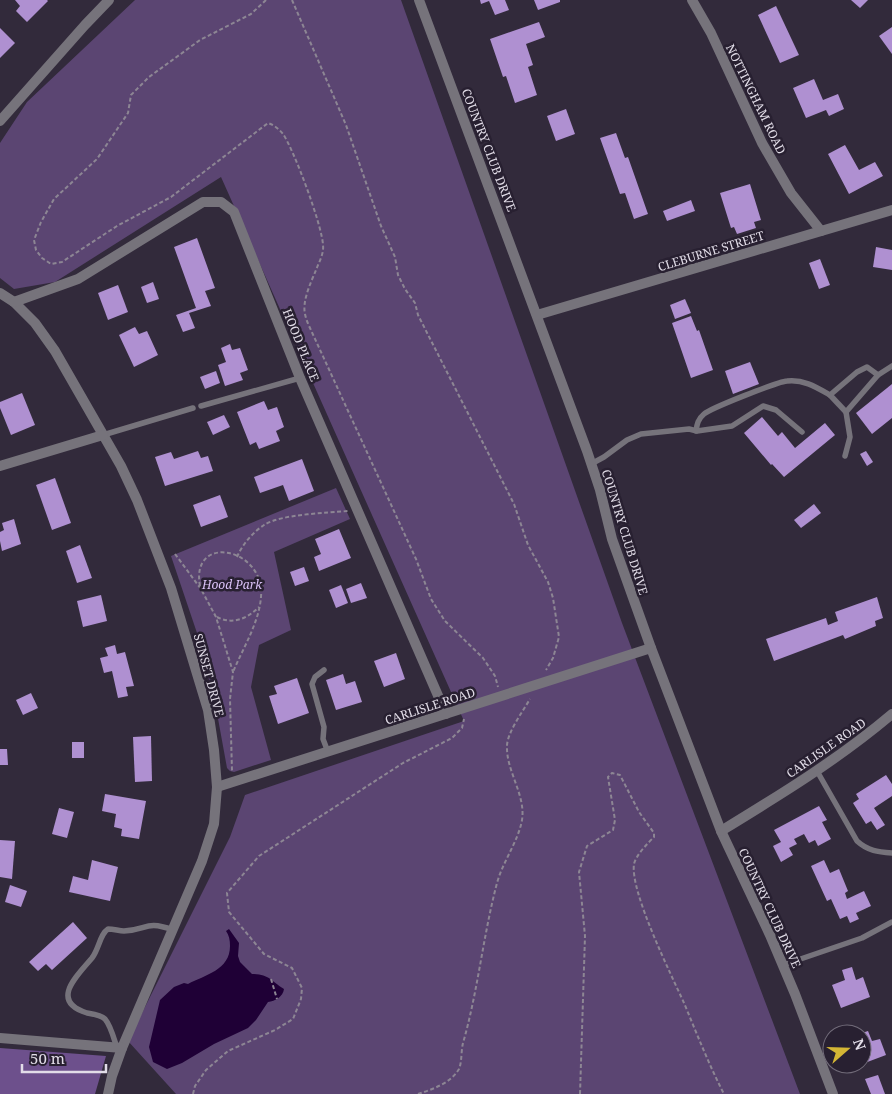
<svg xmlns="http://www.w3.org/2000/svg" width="892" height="1094" font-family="'Noto Serif',serif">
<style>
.green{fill:#5b4572}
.forest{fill:#6d508c}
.water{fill:#1f0036}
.building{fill:#af90d1}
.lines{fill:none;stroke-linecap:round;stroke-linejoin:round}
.path{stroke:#8d8694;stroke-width:2;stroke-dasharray:4 2.5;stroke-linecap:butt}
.service{stroke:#76737b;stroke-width:5.5}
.minor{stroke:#76737b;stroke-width:10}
.labels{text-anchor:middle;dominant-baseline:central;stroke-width:5;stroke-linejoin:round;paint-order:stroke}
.street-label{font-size:12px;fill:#e2dde8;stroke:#282031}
.park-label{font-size:12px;font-style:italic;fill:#dac2f7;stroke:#282031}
</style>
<rect width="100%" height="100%" fill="#322a3b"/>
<g class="green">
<polygon points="135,0 401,0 622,623 800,1094 176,1094 128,1041 230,837 245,795 464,721 221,177 55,282 14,289 0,278 0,143 27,102"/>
<polygon points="336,488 350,519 274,552 291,630 259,645 251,687 271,760 234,772 230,771 227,768 215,702 197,633 171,556"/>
</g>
<polygon class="forest" points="0,1048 106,1056 95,1094 0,1094"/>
<path class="water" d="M229,929L239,943L238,956L240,962L252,974C269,974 271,981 284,989C283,997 275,1001 268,1002L256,1020L248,1028L214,1044L182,1063L167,1069L153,1062L149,1047L160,1000L174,987L184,983L188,984C205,975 230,970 230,946C230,940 229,935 226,931Z"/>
<g class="building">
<polygon points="15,0 47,0 48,1 27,22 16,11 20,6"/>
<polygon points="480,0 505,0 509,10 495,15 489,1 481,4"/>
<polygon points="534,0 560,0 560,2 538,10"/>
<polygon points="851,0 868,0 860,8"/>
<polygon points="776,6 799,55 780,63 758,15"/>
<polygon points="539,22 545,37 526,44 533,65 528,67 537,95 515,103 506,76 503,77 490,39"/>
<polygon points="892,27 892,54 879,36"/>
<polygon points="0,28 15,43 0,58"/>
<polygon points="814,79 823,100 838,94 844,109 829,116 826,110 806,118 793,88"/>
<polygon points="566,109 575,134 556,141 547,116"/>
<polygon points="616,133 625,158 628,157 648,214 634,219 625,193 620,194 600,138"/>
<polygon points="845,145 859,170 875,162 883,176 849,194 828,154"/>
<polygon points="750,184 761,220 754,222 756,228 737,234 734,227 731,228 720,193"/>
<polygon points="691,200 695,211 667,221 663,211"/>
<polygon points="197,238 215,288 205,291 211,306 189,313 195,328 183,332 176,315 196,308 174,247"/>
<polygon points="876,247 892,250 892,270 873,267"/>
<polygon points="820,259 830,285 819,289 809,263"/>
<polygon points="153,282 159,299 147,303 141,287"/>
<polygon points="118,285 128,312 108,320 98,293"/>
<polygon points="685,299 691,313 675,319 670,305"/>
<polygon points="691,316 697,331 699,330 713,370 691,378 672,323"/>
<polygon points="135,327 139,334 147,331 158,355 134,367 119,335"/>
<polygon points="230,344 232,350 240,348 248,370 240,373 243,380 225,386 218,365 226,362 221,348"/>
<polygon points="750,362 759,384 733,394 725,371"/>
<polygon points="216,371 220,383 205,389 200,377"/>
<polygon points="892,384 892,418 872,434 856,413"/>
<polygon points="22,393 35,425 11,435 0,408 0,402"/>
<polygon points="264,401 268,410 277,407 284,427 276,431 280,441 259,449 256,442 250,445 237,412"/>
<polygon points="224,415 230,427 213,435 207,422"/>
<polygon points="762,417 778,436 782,432 795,448 825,423 835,435 784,477 772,464 771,465 744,433"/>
<polygon points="198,451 201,458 208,456 213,471 165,486 155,457 171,452 174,459"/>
<polygon points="866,451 873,462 867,466 860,454"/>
<polygon points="302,459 314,491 289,501 283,485 260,493 254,477"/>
<polygon points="55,478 71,523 52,530 36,485"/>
<polygon points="220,495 228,517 201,527 193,505"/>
<polygon points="814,504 821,513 801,528 794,520"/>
<polygon points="14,519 21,544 2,551 0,541 0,532 4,530 2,523"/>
<polygon points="339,529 351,558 319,571 314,557 321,554 315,539"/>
<polygon points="80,545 92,578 77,583 66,551"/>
<polygon points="304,567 309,581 295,586 290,572"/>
<polygon points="361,583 367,598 351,603 346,589"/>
<polygon points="341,585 348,603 336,608 329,590"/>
<polygon points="101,595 107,621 83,627 77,601"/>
<polygon points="877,597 883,618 875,621 876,626 845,639 843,635 774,661 766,639 826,618 828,625 838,621 835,612"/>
<polygon points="115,645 117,654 125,652 134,686 126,687 128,696 118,698 112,671 104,673 100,658 108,656 105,648"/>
<polygon points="396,653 405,679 384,687 374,661"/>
<polygon points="343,674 346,684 355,681 362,702 336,710 326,680"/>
<polygon points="297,678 309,713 278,724 269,696 277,694 274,686"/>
<polygon points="31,693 38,708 23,715 16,700"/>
<polygon points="151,736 152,781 135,782 133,737"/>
<rect x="72" y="742" width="12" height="16"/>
<polygon points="0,749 7,749 8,765 0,765"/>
<polygon points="886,775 892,784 892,796 874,808 885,825 877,830 871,821 866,824 853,803 859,799 856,794"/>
<polygon points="105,794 146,801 139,839 121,836 122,829 114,827 116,814 102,811"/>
<polygon points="819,806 827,820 822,822 831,839 818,846 815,840 809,843 804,834 794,839 797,844 789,848 793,855 781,862 773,846 781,842 774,830"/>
<polygon points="59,808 74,812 67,838 52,834"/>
<polygon points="0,840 15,841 12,879 0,877"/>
<polygon points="92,860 118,867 110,901 69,892 73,876 88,880"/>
<polygon points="824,860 830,873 839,869 848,891 845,893 847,899 864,891 871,906 856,913 859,919 850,923 847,916 840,919 831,899 827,901 811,866"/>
<polygon points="10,885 27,891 21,907 5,902"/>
<polygon points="73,922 87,938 52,970 46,964 38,971 29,962"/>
<polygon points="852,967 856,980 863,977 870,997 841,1008 832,985 845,980 842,970"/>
<polygon points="868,1031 872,1041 880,1039 886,1055 862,1064 862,1033"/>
<polygon points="878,1075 885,1094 871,1094 865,1079"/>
</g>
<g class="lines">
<g class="path">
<path d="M266,0L251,14L200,40L149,77L131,95L128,113L97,159L54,199L41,222L34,240L36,250L42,258L51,264L62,262L117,226L171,197L268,123C274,125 279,129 283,134C294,150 322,225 323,245C324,254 319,262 316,270C311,282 302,301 305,314C306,319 308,324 310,328L416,559L431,599L445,621L483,658L495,676L498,687"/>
<polyline points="292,0 346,125 381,226 395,257 398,275 405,289 415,303 418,315 514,504 528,545 548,582 553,598 559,637 553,658 546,670"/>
<polyline points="175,554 201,589 216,617 233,672 230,699 232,771"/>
<path d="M237,557C242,545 253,532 264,525C281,514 327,513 348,511"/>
<path d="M200,586C190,533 265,547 261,597C259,623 243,648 233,672"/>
<path d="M217,617C232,625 247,619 259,607"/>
<polyline points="271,979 277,999"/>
<polyline points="193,1094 195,1086 206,1070 228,1051 275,1030 293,1019 301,999 302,988 292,968 264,954 229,912 227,893 259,856 403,763 452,738 462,728 464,719"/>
<path d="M418,1094C433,1089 451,1083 459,1069C462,1062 461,1051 463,1043C478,991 483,936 497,883C503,861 518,842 522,820C526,795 506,771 507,746C507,733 523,711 530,699"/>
<path d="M580,1094L585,936L579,872L587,846L613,830L615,820L608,777L612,773L620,775L639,812L654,833V837C648,843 636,855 634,864C630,892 671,974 684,1003C697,1034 709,1065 724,1094"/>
</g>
<g class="service">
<polyline points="878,375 892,366"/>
<polyline points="830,395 846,412"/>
<polyline points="201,406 300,378"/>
<path d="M696,431C697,424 698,419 704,414C711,408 777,382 787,381C803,379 816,387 830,395L857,372L867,367L878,375L846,412L850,437L845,456"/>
<polyline points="103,435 193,408"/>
<polyline points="591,464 604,457 627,440 641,434 689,429 697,431 732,426 763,406 776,410 802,432"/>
<polyline points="324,670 315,677 312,684 324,727 323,739 328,752"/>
<path d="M817,771L857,841C868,851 878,852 892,853"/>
<polyline points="783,965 862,938 892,922"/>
<path d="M117,1048C114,1039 111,1026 105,1019C101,1015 93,1014 87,1013C49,1001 77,976 92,958C99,949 100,934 108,929C114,929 119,931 124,931C148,930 145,920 173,930"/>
</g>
<g class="minor">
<polyline points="419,0 587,451 600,490 612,539 651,648 721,831 770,935 795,994 833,1094"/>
<polyline points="692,0 711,33 762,143 791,193 821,231"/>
<polyline points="0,121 85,25 109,0"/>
<polyline points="0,293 14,302 35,323 55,351 121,466 137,500 171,588 208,710 214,750 217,787 214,824 202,861 122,1048 112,1076 108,1094"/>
<polyline points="14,302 78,279 203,202 221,202 234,212 300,378 446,714"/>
<polyline points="537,315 892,210"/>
<polyline points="0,466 103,435"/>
<polyline points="217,787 651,648"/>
<path d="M721,831C780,795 839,759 892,714"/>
<polyline points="0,1038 122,1048"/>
</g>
</g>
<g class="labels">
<g class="street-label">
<text transform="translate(756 99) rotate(64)">NOTTINGHAM ROAD</text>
<text transform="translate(489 150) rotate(69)">COUNTRY CLUB DRIVE</text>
<text transform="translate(711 251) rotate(-17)">CLEBURNE STREET</text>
<text transform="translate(301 345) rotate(68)">HOOD PLACE</text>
<text transform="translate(625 532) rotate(73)">COUNTRY CLUB DRIVE</text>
<text transform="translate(209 675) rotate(75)">SUNSET DRIVE</text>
<text transform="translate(430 706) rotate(-18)">CARLISLE ROAD</text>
<text transform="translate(826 748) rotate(-35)">CARLISLE ROAD</text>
<text transform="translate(770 908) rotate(65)">COUNTRY CLUB DRIVE</text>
</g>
<g class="park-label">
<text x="232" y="584">Hood Park</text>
</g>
</g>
<g transform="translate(847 1049) rotate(70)"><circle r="24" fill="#282031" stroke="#726c7a"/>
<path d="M0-4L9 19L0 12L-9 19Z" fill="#d4b635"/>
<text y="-8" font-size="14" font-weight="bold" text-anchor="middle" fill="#e2dde8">N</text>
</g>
<path d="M22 1064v8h84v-8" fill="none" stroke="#e2dde8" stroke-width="2.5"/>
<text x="30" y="1064" font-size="15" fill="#e2dde8" stroke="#282031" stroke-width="4" paint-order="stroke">50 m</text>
</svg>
